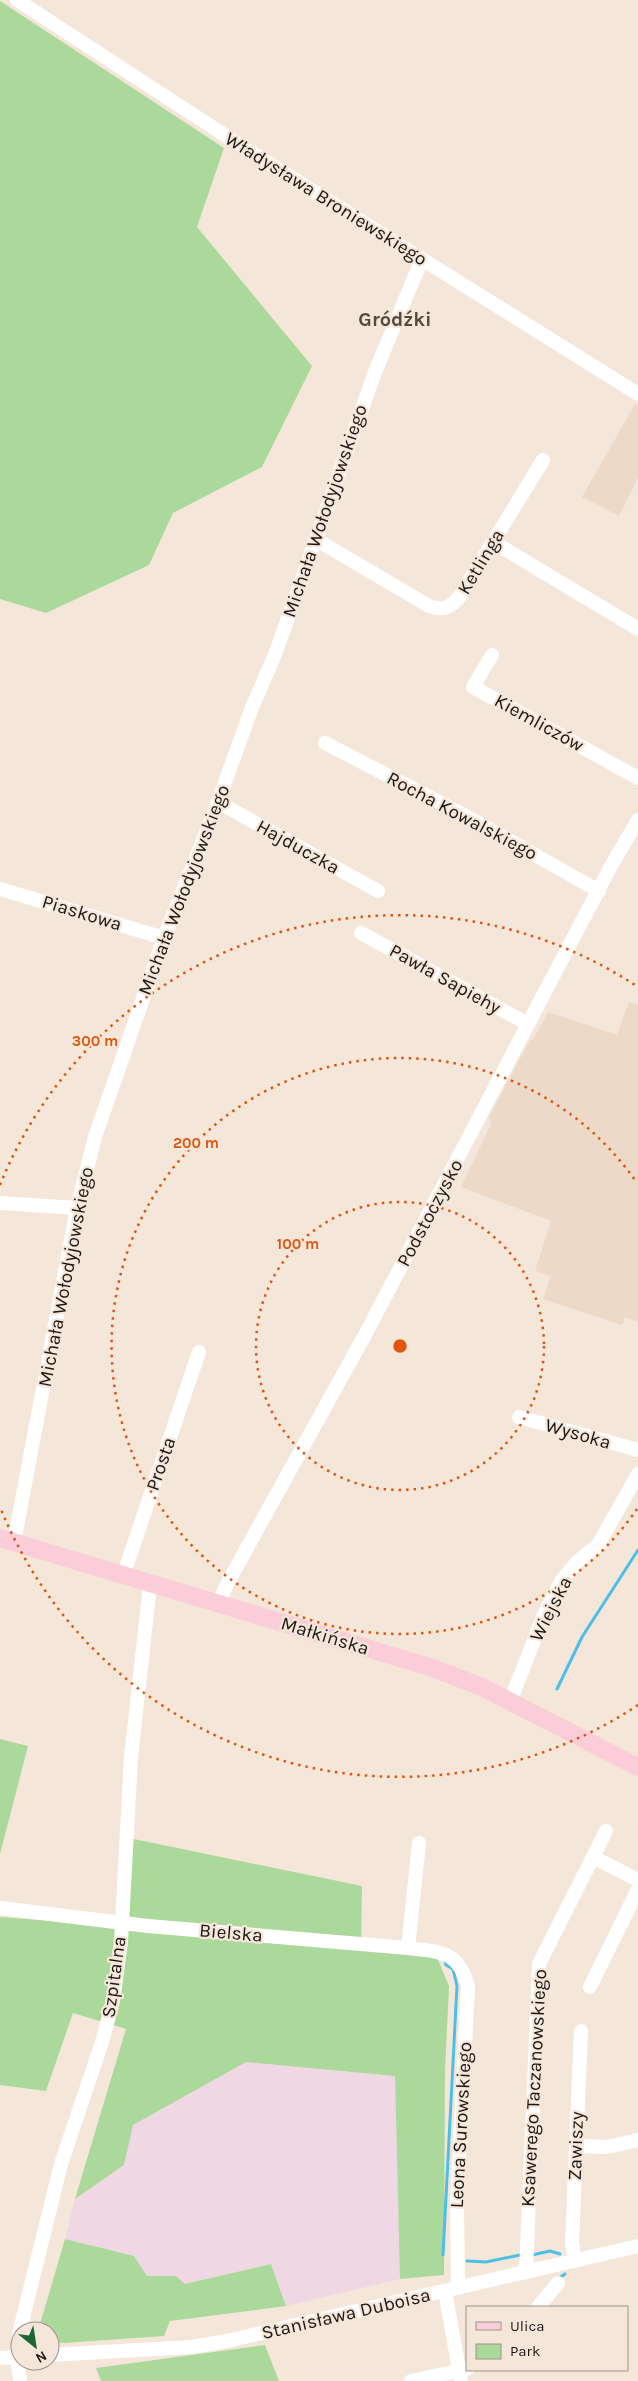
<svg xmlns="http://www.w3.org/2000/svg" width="638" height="2381" font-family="Karla,sans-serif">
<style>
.built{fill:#edd9c8}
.medical{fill:#efd8e3}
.green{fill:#abd99b}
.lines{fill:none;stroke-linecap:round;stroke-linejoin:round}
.stream{stroke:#4cbfe7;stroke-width:3}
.minor{stroke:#fff;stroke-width:14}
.major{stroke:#fbcdd8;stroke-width:18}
.ring{fill:none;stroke:#de560c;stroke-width:2.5;stroke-dasharray:2.5 5}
.labels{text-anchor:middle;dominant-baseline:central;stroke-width:4.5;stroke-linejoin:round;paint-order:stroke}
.street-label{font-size:19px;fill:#1b1612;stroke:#f5e6da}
.neighbourhood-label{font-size:20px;font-weight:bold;fill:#55493f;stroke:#f5e6da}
.centre{fill:#de560c;stroke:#f5e6da;stroke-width:2.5}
.ring-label{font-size:15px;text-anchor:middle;font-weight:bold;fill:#de560c;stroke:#f5e6da;stroke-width:4.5;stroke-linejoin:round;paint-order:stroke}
</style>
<rect width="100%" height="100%" fill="#f5e6da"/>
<g class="built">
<polygon points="635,404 638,406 638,478 619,516 582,497"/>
<polygon points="629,1002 638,1005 638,1322 625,1317 622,1325 543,1299 551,1276 535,1271 551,1221 461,1187 491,1124 489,1117 530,1040 533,1040 548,1012 617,1035"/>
</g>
<polygon class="medical" points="246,2062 395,2076 400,2279 286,2306 271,2264 185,2284 176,2276 147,2276 65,2239 75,2199 124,2165 132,2125"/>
<g class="green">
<polygon points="0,1 224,148 197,227 312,366 262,467 173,513 149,565 46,613 0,599"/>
<polygon points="0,1739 28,1746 0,1854"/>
<polygon points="129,1838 362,1886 361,1948 436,1955 449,1986 445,2071 444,2275 400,2279 395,2076 246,2062 133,2125 124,2165 75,2199 126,2029 73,2013 46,2091 0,2085 0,1917 128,1927"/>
<polygon points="65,2239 134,2256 147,2276 176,2276 185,2284 271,2264 286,2306 170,2321 164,2336 64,2343 50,2341 50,2331 38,2331"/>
<polygon points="265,2345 279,2381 101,2381 96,2368"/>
</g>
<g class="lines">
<g class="stream">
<polyline points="557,1689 582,1637 638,1550"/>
<polyline points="443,2255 457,1986 453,1969 446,1965 445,1960"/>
<polyline points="532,2255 550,2251 560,2254"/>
<polyline points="467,2261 486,2262 520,2255"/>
<polyline points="558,2279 565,2274"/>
</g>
<g class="minor">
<polyline points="17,0 249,151 638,394"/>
<path d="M315,539L429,606C443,611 451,608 460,596L543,460"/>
<polyline points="493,542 638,629"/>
<polyline points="492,655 473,687 638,778"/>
<polyline points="325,743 466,816 599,891"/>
<polyline points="218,802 378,891"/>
<polyline points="0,889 164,938"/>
<polyline points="361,933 528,1024"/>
<polyline points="0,1203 77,1208"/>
<polyline points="519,1417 638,1450"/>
<polyline points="14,1542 77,1208 95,1137 164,938 218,802 251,710 276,652 375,372 422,259"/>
<polyline points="123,1576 199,1352"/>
<polyline points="218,1604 227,1584 366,1333 611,866 638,820"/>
<polyline points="510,1702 543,1617 562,1580 577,1562 598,1545 638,1474"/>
<polyline points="593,1857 638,1880"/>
<path d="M0,1908L148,1926L408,1948C440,1952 458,1950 468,1986L457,2203L458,2288"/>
<polyline points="408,1948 419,1843"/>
<polyline points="590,1987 638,1889"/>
<polyline points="576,2146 607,2147 638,2140"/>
<polyline points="575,2261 572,2243 581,2031"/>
<polyline points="526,2272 539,1964 606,1831"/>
<polyline points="445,2291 461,2381"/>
<polyline points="538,2307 558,2283"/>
<polyline points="50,2355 191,2347 227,2341 638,2246"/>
<polyline points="0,2358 20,2357"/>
<polyline points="20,2381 17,2357 19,2334 61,2164 102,2042 113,2001 121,1942 131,1757 150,1585"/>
<polyline points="411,2381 467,2369"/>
</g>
<polyline class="major" points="0,1538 433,1668 482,1687 638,1767"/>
</g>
<g class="ring">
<circle cx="400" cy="1346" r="144"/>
<path d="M637 1509A288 288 0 1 1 637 1183"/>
<path d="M638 1705A431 431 0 0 1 0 1507M0 1185A431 431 0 0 1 638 987"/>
</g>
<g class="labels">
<g class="street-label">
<text transform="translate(326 199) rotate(32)">Władysława Broniewskiego</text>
<text transform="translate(325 511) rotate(-71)">Michała Wołodyjowskiego</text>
<text transform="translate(481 562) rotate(-59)">Ketlinga</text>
<text transform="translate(539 723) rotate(29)">Kiemliczów</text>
<text transform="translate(462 816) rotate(28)">Rocha Kowalskiego</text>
<text transform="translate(298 847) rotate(29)">Hajduczka</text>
<text transform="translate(184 890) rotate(-69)">Michała Wołodyjowskiego</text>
<text transform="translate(82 913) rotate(17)">Piaskowa</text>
<text transform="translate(445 979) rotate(29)">Pawła Sapiehy</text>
<text transform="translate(430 1213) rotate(-62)">Podstoczysko</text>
<text transform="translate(66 1277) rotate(-79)">Michała Wołodyjowskiego</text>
<text transform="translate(578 1434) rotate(16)">Wysoka</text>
<text transform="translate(161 1464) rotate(-71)">Prosta</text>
<text transform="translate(551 1609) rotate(-63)">Wiejska</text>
<text transform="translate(325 1636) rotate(17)">Małkińska</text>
<text transform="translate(231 1933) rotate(5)">Bielska</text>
<text transform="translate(114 1977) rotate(-82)">Szpitalna</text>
<text transform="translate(534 2088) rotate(-87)">Ksawerego Taczanowskiego</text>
<text transform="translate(461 2125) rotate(-87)">Leona Surowskiego</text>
<text transform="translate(576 2146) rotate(-88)">Zawiszy</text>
<text transform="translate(346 2314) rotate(-13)">Stanisława Duboisa</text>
</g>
<g class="neighbourhood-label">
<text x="395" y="319">Gródźki</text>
</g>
</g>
<circle cx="400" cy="1346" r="8" class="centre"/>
<g class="ring-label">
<text x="95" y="1046">300 m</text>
<text x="196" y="1148">200 m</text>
<text x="298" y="1249">100 m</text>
</g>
<rect x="466" y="2306" width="162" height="65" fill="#f5e6da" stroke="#9e938a"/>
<rect x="476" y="2322" width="25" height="8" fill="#fbcdd8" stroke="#9e938a"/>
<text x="510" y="2331" font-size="15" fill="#1b1612">Ulica</text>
<rect x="476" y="2344" width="25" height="15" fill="#abd99b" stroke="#9e938a"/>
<text x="510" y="2356" font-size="15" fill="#1b1612">Park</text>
<g transform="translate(35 2346) rotate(150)"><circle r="24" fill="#f5e6da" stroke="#9e938a"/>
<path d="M0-4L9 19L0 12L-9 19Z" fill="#1b6736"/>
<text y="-8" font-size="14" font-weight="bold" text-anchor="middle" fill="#1b1612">N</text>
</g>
</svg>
